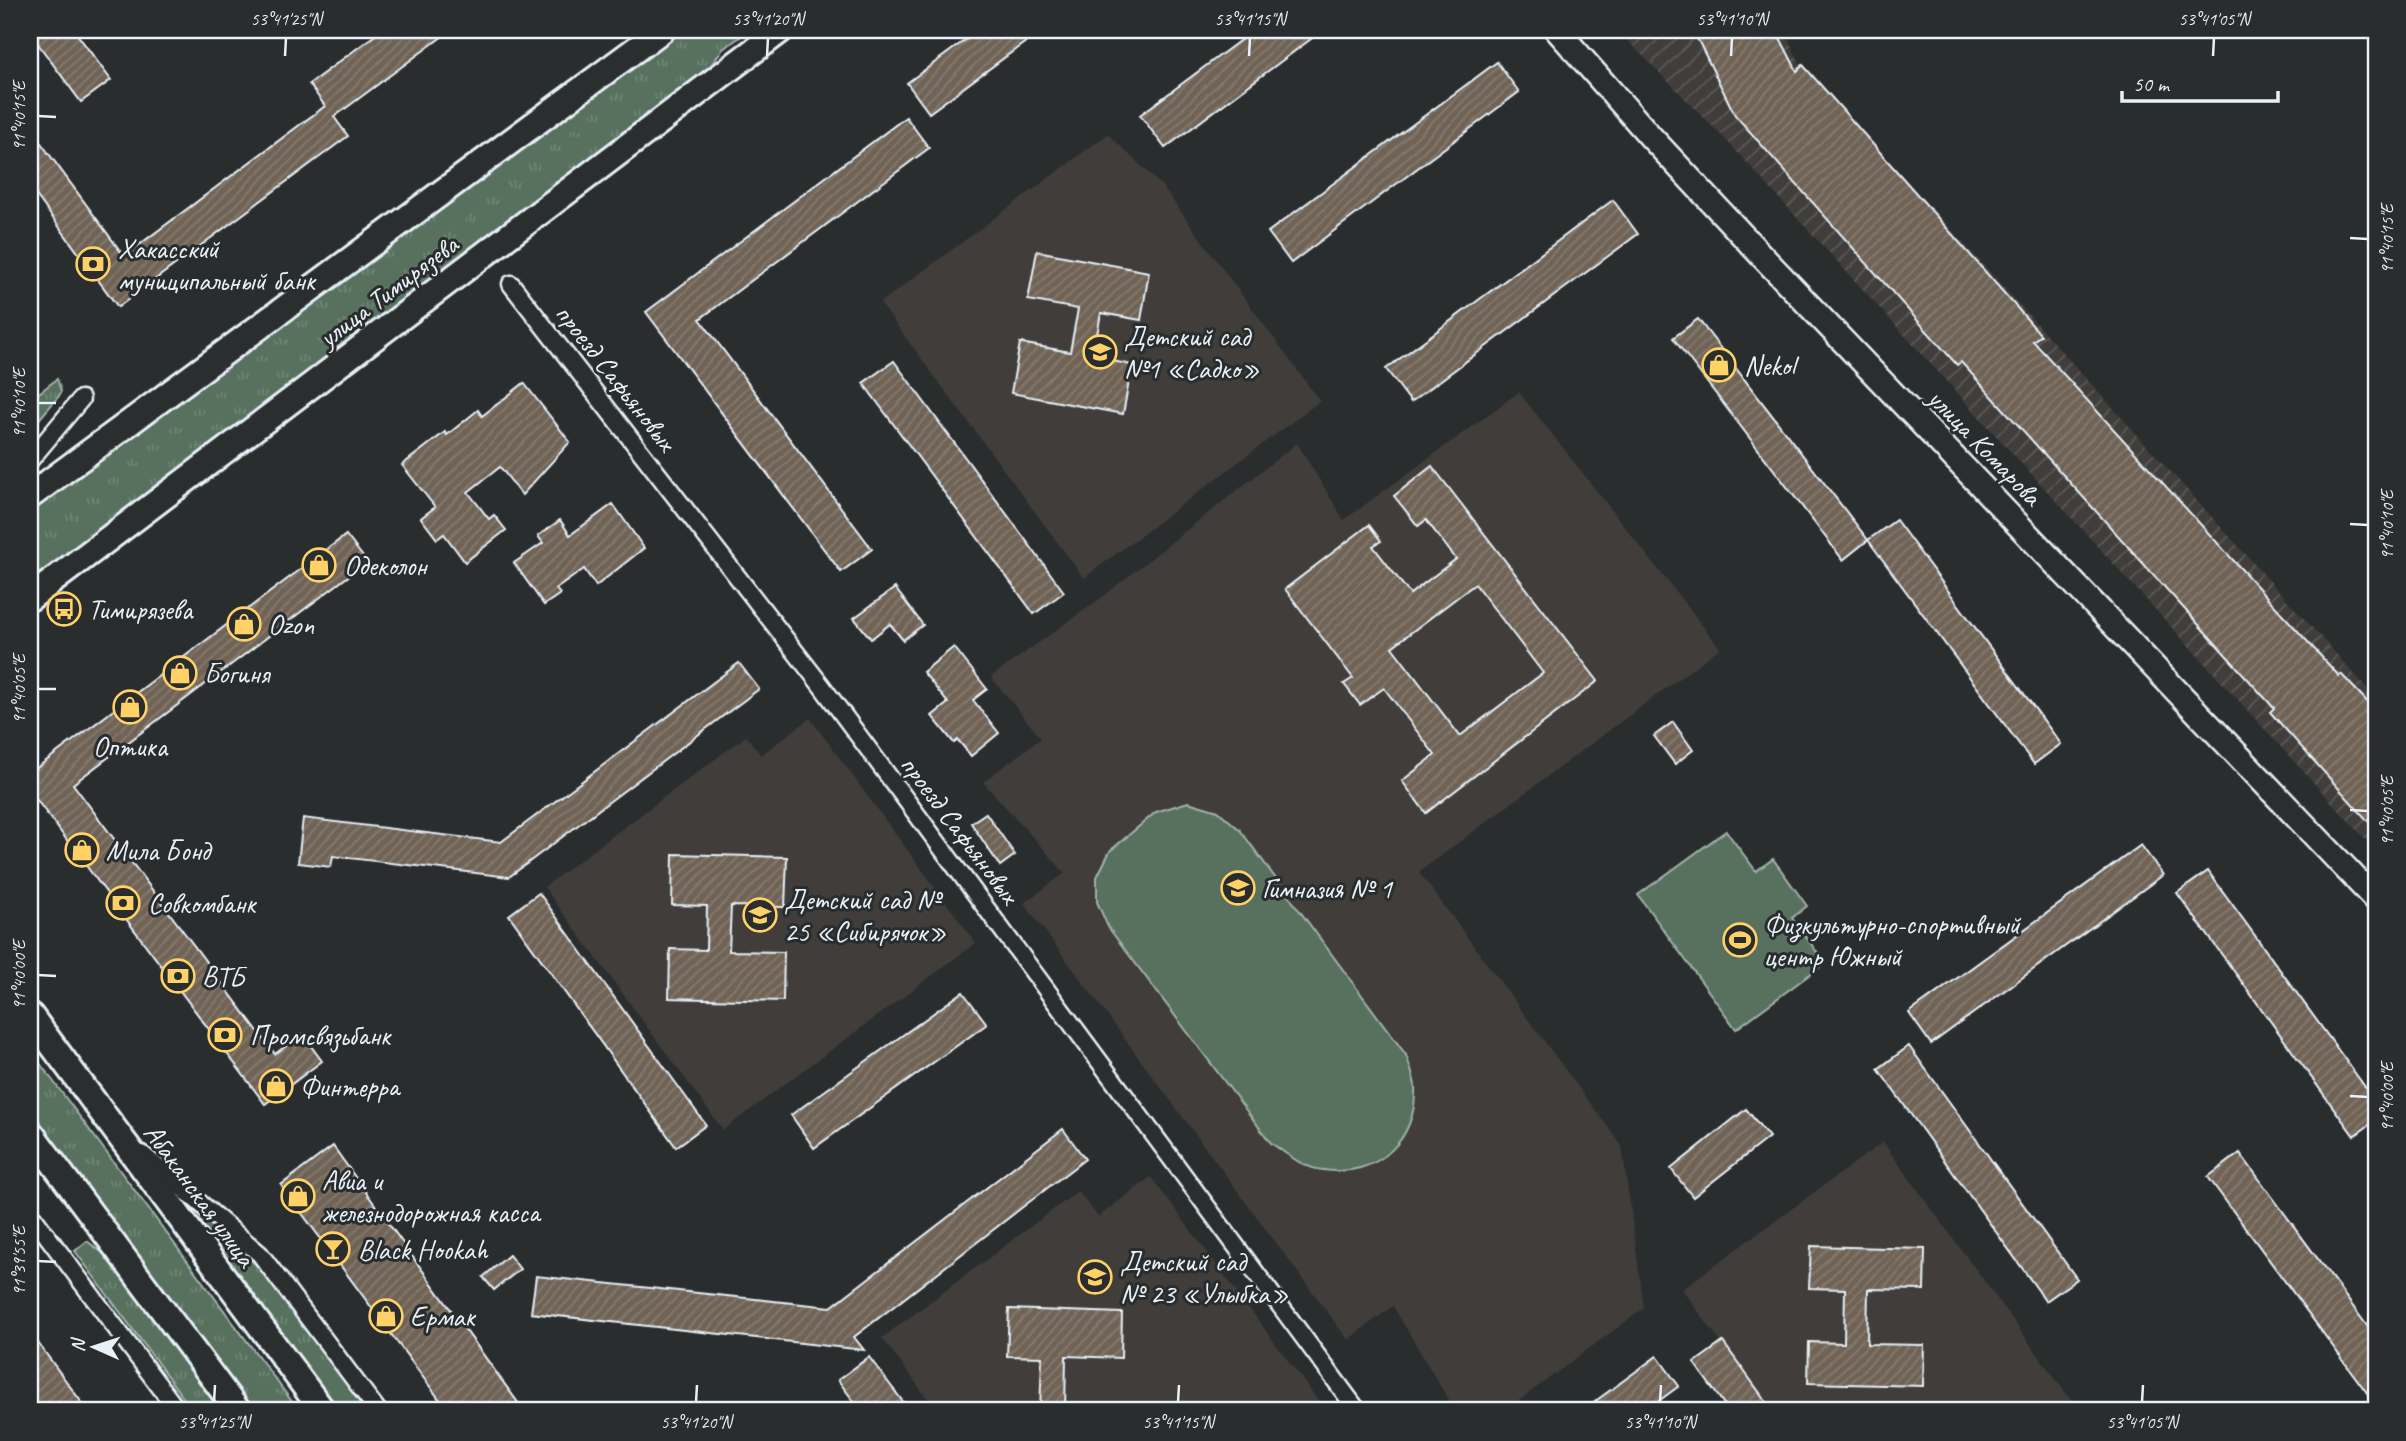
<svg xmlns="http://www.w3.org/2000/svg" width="2406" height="1441" font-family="Caveat,sans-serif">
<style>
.built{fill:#3f3e3a}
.industrial{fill:url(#industrial-furrows)}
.grass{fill:url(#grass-tufts);stroke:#a0b1ab;stroke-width:2}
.pitch{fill:#58715e;stroke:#a0b1ab;stroke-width:2}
.building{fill:url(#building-hatch);stroke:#e8f1f8;stroke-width:2;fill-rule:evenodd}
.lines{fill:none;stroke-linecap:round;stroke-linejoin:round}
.street-casing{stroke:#e8f1f8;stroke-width:21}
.secondary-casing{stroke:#e8f1f8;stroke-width:28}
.primary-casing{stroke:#e8f1f8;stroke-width:30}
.street{stroke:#2a2d2e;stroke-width:16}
.secondary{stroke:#2a2d2e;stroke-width:23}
.primary{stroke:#2a2d2e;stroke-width:24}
.ticks{fill:none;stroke:#e8f1f8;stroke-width:2.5}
.labels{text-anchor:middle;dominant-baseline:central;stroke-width:6;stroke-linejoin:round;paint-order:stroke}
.poi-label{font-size:28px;fill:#e8f1f8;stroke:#2a2d2e;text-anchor:start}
.street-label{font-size:28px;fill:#e8f1f8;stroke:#2a2d2e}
.neatline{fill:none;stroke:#e8f1f8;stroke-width:2.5}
.ticks-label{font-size:18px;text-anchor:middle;fill:#e8f1f8}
</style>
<defs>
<pattern id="industrial-furrows" width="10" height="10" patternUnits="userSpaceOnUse" patternTransform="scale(1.75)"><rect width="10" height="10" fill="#3f3e3a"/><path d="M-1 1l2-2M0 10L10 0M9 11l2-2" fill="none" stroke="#5b5a57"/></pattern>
<pattern id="grass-tufts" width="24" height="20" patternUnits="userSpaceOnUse" patternTransform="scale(1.75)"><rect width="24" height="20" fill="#58715e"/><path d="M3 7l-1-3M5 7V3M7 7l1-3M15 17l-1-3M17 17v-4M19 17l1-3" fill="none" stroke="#708676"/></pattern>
<pattern id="building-hatch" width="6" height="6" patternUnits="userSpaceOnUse" patternTransform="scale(1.75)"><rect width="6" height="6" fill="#6f6456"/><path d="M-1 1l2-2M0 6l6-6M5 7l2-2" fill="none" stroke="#847b6f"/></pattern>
</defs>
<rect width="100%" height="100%" fill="#2a2d2e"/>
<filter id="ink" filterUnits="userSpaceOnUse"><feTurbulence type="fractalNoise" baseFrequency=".0143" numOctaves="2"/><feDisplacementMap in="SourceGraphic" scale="14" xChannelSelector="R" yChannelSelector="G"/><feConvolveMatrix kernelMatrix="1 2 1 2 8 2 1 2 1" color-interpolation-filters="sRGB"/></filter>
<g filter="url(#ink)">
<g class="built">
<polygon points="1108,134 1162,186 1320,401 1084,578 880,303"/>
<polygon points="1519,392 1720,648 1419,872 1622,1146 1644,1308 1505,1411 1455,1411 1393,1306 1348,1340 1024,903 1065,873 983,782 1041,738 991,677 1097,601 1297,443 1344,520"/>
<polygon points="810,718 976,943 723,1130 544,887 746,736 761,755"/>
<polygon points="1883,1142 2079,1411 1771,1411 1682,1289"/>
<polygon points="1151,1177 1320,1403 1309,1411 937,1411 882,1338 1078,1191 1098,1217"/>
</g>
<polygon class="industrial" points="1617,30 1784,30 1800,63 2376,698 2376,851 1726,140"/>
<g class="grass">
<polygon points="682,30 750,30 723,49 707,70 30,583 30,513"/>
<polygon points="57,379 61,391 59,396 30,430 30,400"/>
<polygon points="30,1050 299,1411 255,1411 30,1110"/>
<polygon points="172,1193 187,1198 263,1272 367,1411 334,1411"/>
<polygon points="87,1241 121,1267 227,1411 193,1411 75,1251"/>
</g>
<g class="pitch">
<path d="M1188,802L1218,811L1240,830L1406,1055C1409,1065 1414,1076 1415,1086C1418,1141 1376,1178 1323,1170C1303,1168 1287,1154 1271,1143L1108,927L1097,902V877L1110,851L1156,812Z"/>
<polygon points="1726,831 1756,871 1773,859 1807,906 1792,918 1825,963 1736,1029 1638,895"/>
</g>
<g class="building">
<polygon points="30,30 74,30 111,80 81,102 30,33"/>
<polygon points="382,30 451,30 334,117 348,136 118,307 30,187 30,128 124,256 325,106 309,84"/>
<polygon points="979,30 1042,30 929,113 907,83"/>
<polygon points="1254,30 1323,30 1165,148 1140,115"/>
<polygon points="1693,30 1776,30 1797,71 1803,65 2041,335 2033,341 2339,676 2341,674 2376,711 2376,830 2270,712 2274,708 1961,362 1957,365 1735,115"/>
<polygon points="1497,62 1519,92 1291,263 1268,232"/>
<polygon points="906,117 929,148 700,319 872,549 841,572 646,312"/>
<polygon points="1613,200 1638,234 1411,402 1386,369"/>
<polygon points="1037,251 1149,272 1141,320 1101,313 1093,357 1132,365 1123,414 1011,393 1020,343 1070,352 1078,309 1028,300"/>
<polygon points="1698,319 1868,540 1843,560 1673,338"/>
<polygon points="894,361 1064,592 1034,614 863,383"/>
<polygon points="524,383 570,442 522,495 500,467 468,492 489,519 494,515 506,530 465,562 444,534 437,539 421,518 435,507 402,465 445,432 447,435 478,410 482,416"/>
<path d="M1432,466L1598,681L1426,813L1402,781L1435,755L1384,688L1360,705L1344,684L1353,678L1285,589L1369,525L1381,541L1373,546L1410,594L1456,559L1426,520L1418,526L1394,496ZM1475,584L1543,673L1460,736L1392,647Z"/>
<polygon points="613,504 644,548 596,586 584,569 556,589 560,594 544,605 514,563 543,543 538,536 560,520 570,535"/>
<polygon points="1896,520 2061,744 2034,764 1868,540"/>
<polygon points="346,535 367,562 73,784 275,1054 302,1034 322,1061 265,1104 30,791 30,773"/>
<polygon points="895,588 923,625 903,640 890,624 871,639 854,618"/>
<polygon points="954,647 987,689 973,700 999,733 971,756 958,740 954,743 932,716 948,703 923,672"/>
<polygon points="739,663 759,689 509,877 333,856 331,867 298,863 303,818 501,842"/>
<polygon points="1673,722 1693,750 1675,764 1654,736"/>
<polygon points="986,813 1015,855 1000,866 971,823"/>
<polygon points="2141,845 2163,875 1931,1044 1909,1013"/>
<polygon points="673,854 787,857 785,907 731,906 729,951 784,952 783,1001 669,998 670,949 706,950 707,906 672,905"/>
<polygon points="2208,871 2376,1102 2376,1120 2354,1136 2177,893"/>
<polygon points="539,893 706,1125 676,1147 509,915"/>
<polygon points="963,992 987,1024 814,1148 791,1115"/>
<polygon points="1909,1046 2077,1279 2046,1301 1878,1069"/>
<polygon points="1746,1109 1769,1137 1693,1197 1671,1169"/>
<polygon points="1063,1129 1085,1159 854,1337 864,1350 531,1313 536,1276 831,1307"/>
<polygon points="333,1146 360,1184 524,1411 448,1411 281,1185"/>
<polygon points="2240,1153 2376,1338 2376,1405 2208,1177"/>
<polygon points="1811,1246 1925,1249 1924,1290 1868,1289 1867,1344 1924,1345 1923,1386 1808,1383 1809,1342 1844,1343 1845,1289 1809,1288"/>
<polygon points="509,1255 520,1269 494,1290 483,1277"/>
<polygon points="1009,1309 1122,1313 1121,1358 1066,1356 1065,1411 1040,1411 1042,1357 1007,1356"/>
<polygon points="30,1332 88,1411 41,1411 30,1395"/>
<polygon points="1723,1342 1773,1411 1729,1411 1694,1363"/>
<polygon points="1657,1356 1679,1386 1645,1411 1582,1411"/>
<polygon points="869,1357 910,1411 861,1411 838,1380"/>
</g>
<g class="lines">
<defs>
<g id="street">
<polyline points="511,284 821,685 1358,1411"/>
<polyline points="30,460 81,399"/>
<polyline points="142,1154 260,1254 378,1411"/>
<polyline points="30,1213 178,1411"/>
</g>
<polyline id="secondary" points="1557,30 1651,137 1761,255 2376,900"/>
<g id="primary">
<polyline points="30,496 662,30"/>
<polyline points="30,598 781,30"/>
<polyline points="30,1015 323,1411"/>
<polyline points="30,1132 238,1411"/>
</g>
</defs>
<use href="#street" class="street-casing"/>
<use href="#secondary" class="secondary-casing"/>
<use href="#primary" class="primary-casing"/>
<use href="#street" class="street"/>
<use href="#secondary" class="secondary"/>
<use href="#primary" class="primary"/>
</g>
</g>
<path class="ticks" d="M285,56L286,38M767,56L768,38M1249,56L1250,38M1731,56L1732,38M2213,56L2214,38M38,116L56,117M2350,238L2368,239M38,403H56M2350,524L2368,525M38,689H56M2350,810L2368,811M38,975L56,976M2350,1096L2368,1097M38,1261L56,1262M214,1402L215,1385M696,1402L697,1385M1178,1402L1179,1385M1660,1402L1661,1385M2142,1402L2143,1385"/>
<defs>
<symbol id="bank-ring" viewBox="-11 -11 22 22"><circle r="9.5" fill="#2a2d2e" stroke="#ffd166" stroke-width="1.5"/><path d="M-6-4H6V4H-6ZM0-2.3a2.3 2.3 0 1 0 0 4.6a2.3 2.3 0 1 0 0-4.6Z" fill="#ffd166"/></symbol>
<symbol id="school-ring" viewBox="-11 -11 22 22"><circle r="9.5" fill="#2a2d2e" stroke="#ffd166" stroke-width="1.5"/><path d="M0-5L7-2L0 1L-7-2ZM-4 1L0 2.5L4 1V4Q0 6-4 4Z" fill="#ffd166"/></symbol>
<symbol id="shop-ring" viewBox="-11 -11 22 22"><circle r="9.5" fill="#2a2d2e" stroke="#ffd166" stroke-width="1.5"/><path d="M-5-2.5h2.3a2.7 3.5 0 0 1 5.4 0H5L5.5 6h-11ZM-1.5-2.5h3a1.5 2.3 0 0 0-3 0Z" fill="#ffd166"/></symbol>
<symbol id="bus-ring" viewBox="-11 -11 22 22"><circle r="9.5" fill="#2a2d2e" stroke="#ffd166" stroke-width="1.5"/><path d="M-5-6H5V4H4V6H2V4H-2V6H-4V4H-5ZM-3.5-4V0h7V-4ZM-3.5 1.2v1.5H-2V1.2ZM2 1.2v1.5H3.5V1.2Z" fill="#ffd166"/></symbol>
<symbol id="stadium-ring" viewBox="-11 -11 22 22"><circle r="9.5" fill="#2a2d2e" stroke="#ffd166" stroke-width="1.5"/><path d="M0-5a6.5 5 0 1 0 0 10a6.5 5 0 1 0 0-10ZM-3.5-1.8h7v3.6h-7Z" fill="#ffd166"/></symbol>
<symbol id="bar-ring" viewBox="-11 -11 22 22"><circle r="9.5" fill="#2a2d2e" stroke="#ffd166" stroke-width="1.5"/><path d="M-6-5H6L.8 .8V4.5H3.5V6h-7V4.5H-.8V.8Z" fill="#ffd166"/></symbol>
</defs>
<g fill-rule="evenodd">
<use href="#bank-ring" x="74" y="245" width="38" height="38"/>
<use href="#school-ring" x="1081" y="333" width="38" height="38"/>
<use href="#shop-ring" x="1700" y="346" width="38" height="38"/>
<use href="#shop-ring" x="300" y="546" width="38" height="38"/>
<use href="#bus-ring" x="45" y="590" width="38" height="38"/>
<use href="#shop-ring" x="225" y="605" width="38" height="38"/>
<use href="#shop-ring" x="161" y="654" width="38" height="38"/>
<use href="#shop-ring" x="111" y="688" width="38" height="38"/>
<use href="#shop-ring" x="63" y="831" width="38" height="38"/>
<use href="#school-ring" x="1219" y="869" width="38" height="38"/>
<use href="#bank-ring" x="104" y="884" width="38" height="38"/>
<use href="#school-ring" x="741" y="896" width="38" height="38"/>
<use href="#stadium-ring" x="1721" y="921" width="38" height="38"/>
<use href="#bank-ring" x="159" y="957" width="38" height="38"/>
<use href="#bank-ring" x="206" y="1016" width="38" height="38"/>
<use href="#shop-ring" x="257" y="1067" width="38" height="38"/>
<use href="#shop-ring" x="279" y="1177" width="38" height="38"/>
<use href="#bar-ring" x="314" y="1230" width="38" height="38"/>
<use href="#school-ring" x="1076" y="1258" width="38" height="38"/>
<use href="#shop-ring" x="367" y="1297" width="38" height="38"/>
</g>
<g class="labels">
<g class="poi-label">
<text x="118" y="248">Хакасский<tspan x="118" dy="32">муниципальный банк</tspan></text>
<text x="1124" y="336">Детский сад<tspan x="1124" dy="32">№1 «Cадко»</tspan></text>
<text x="1744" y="365">Nekol</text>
<text x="344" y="565">Одеколон</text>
<text x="88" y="609">Тимирязева</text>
<text x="268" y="624">Ozon</text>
<text x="204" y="673">Богиня</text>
<text x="130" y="746" text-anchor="middle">Оптика</text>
<text x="106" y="850">Мила Бонд</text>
<text x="1262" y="888">Гимназия № 1</text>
<text x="784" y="899">Детский сад №<tspan x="784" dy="32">25 «Сибирячок»</tspan></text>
<text x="148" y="903">Совкомбанк</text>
<text x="1764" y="924">Физкультурно-спортивный<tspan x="1764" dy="32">центр Южный</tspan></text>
<text x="202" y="976">ВТБ</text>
<text x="250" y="1035">Промсвязьбанк</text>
<text x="300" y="1086">Финтерра</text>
<text x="322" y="1180">Авиа и<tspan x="322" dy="32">железнодорожная касса</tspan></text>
<text x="358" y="1249">Black Hookah</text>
<text x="1120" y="1261">Детский сад<tspan x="1120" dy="32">№ 23 «Улыбка»</tspan></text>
<text x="410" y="1316">Ермак</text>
</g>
<g class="street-label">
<text transform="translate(388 291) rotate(-37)">улица Тимирязева</text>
<text transform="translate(616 377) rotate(52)">проезд Сафьяновых</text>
<text transform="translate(1985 447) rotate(46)">улица Комарова</text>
<text transform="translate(960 829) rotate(53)">проезд Сафьяновых</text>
<text transform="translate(200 1195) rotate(54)">Абаканская улица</text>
</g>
</g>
<rect width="2406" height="1441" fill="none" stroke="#2a2d2e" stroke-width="77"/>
<g transform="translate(94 1347) rotate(273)" stroke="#2a2d2e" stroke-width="5" paint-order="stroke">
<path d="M0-5L12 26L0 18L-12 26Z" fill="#e8f1f8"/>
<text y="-10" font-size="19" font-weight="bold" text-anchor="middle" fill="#e8f1f8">N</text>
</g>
<path d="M2122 91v10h156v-10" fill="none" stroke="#e8f1f8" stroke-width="3.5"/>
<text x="2133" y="91" font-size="21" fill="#e8f1f8" stroke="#2a2d2e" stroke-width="5" paint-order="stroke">50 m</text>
<rect x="38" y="38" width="2330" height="1364" class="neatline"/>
<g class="ticks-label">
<text x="286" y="25">53°41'25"N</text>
<text x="768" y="25">53°41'20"N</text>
<text x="1250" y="25">53°41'15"N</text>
<text x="1732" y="25">53°41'10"N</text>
<text x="2214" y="25">53°41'05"N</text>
<text transform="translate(19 116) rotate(-90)" y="6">91°40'15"E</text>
<text transform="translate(2387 239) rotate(-90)" y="6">91°40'15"E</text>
<text transform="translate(19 403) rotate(-90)" y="6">91°40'10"E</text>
<text transform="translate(2387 525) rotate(-90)" y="6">91°40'10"E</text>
<text transform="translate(19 689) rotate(-90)" y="6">91°40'05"E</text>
<text transform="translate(2387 811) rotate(-90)" y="6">91°40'05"E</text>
<text transform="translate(19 975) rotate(-90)" y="6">91°40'00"E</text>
<text transform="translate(2387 1097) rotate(-90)" y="6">91°40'00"E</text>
<text transform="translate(19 1261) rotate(-90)" y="6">91°39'55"E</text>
<text x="214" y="1428">53°41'25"N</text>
<text x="696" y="1428">53°41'20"N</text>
<text x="1178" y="1428">53°41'15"N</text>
<text x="1660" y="1428">53°41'10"N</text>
<text x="2142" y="1428">53°41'05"N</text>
</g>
</svg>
